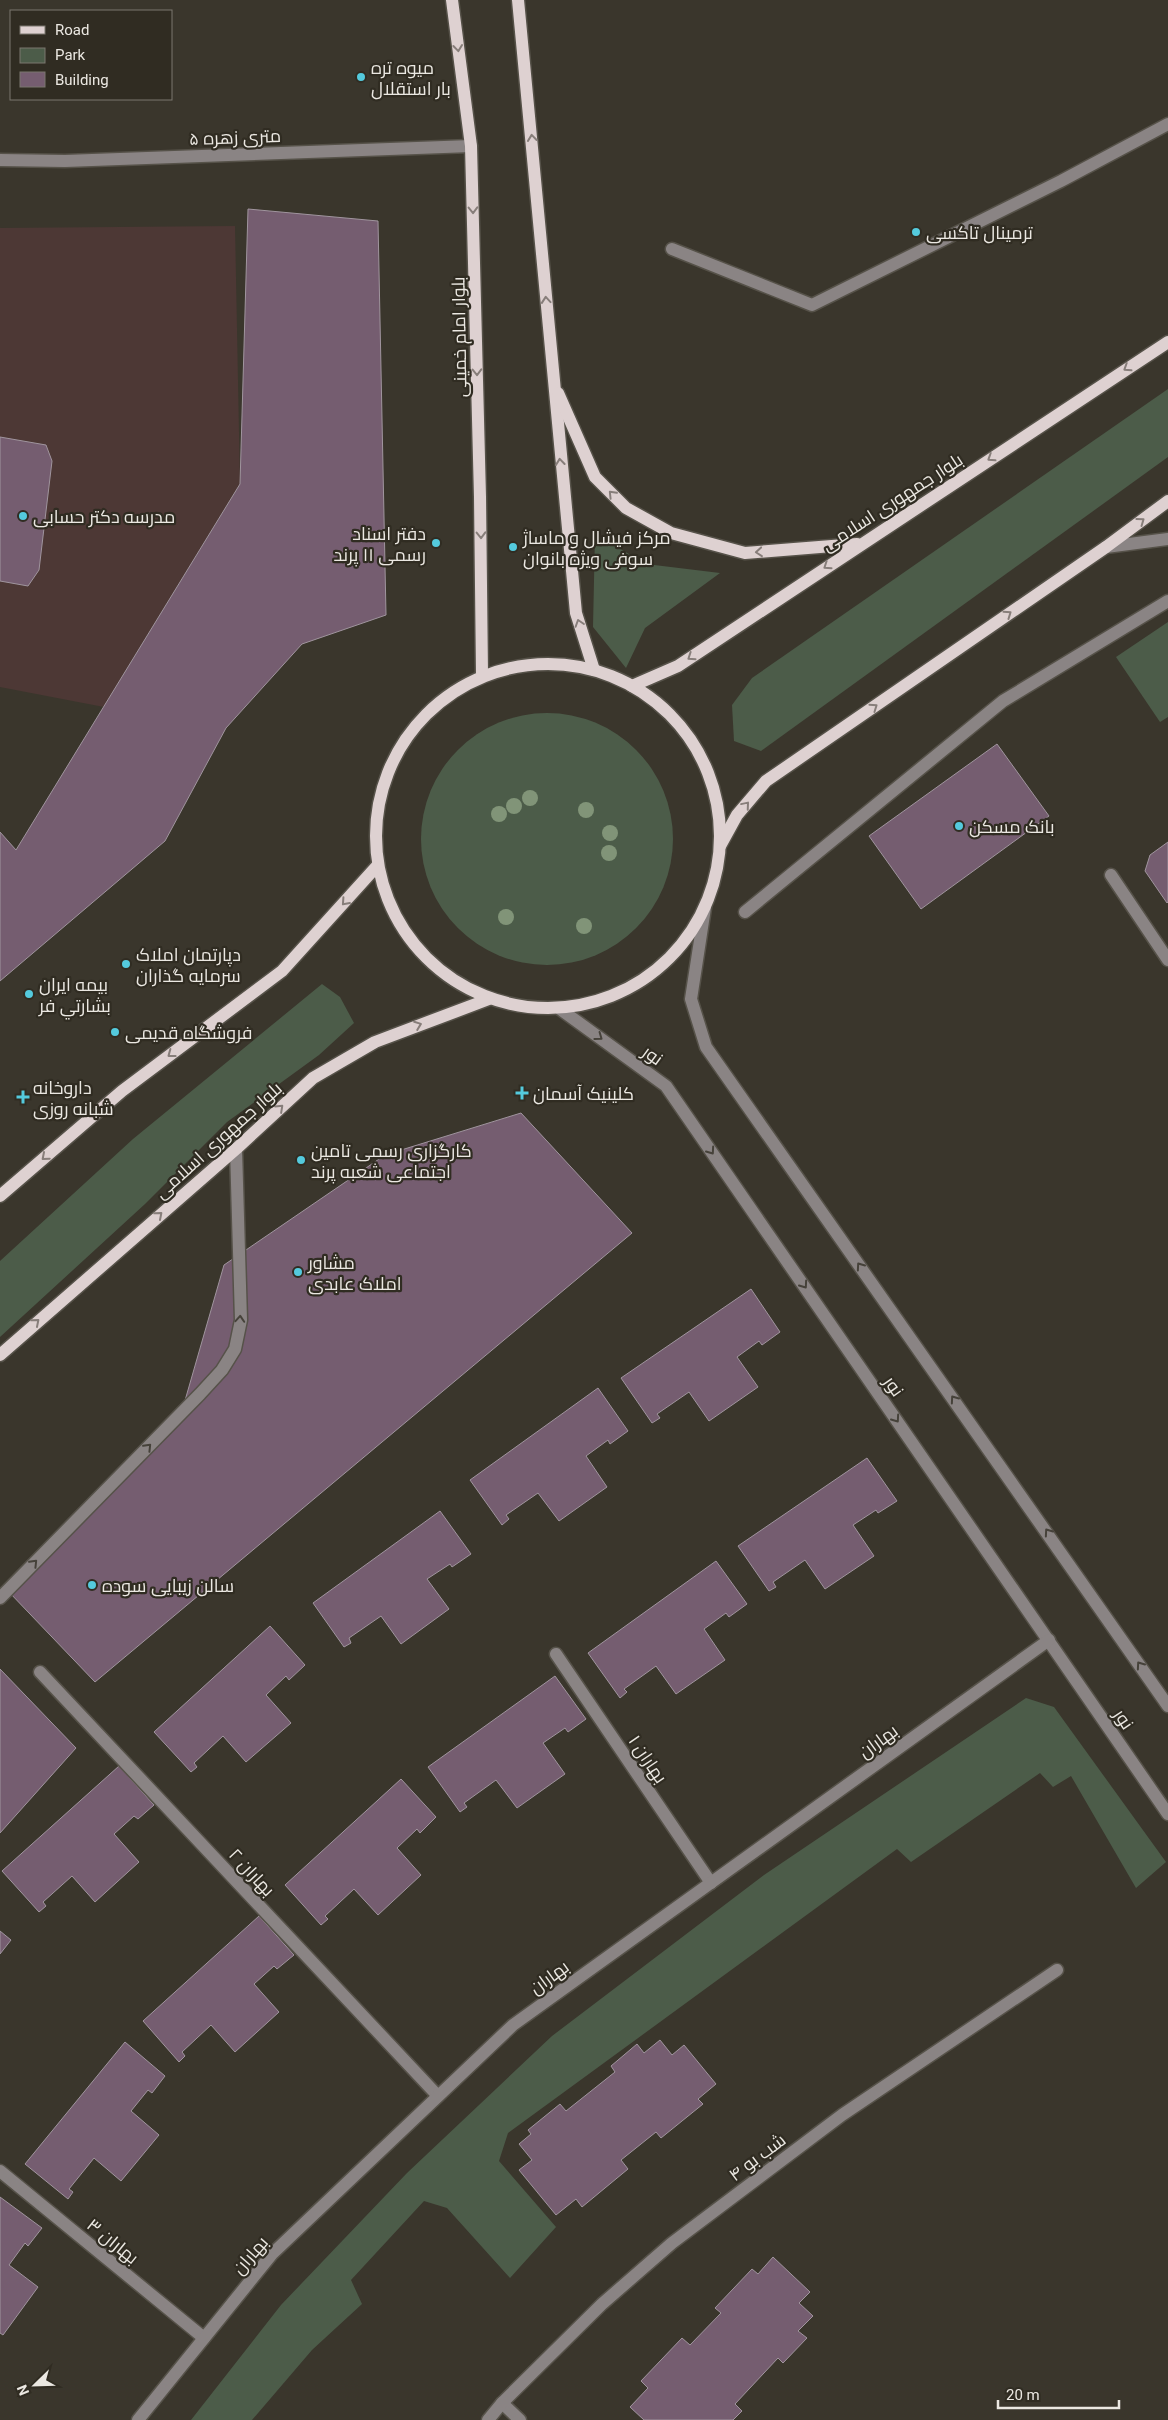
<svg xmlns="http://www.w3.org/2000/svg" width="1168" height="2420" font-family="Roboto,Cairo,sans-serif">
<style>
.education{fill:#4d3835}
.green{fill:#4c5c49}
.building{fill:#755d70;stroke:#a0959e}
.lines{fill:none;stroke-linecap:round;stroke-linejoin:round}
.minor-casing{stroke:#565249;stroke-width:15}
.major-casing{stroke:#565249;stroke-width:15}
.minor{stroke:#8a8484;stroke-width:12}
.major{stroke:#ded1d1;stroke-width:12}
.tree{fill:#819478}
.oneway{stroke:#877e7a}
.oneway2{stroke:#46423a}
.poi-dot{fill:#54cadd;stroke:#302c22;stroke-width:2}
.labels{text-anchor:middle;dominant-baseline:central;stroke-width:4.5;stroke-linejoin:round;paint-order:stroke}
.poi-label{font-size:18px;fill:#ebe8e2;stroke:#302c22;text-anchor:start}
.street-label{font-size:18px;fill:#ebe8e2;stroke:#302c22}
</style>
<rect width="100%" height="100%" fill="#3a362c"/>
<polygon class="education" points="235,226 240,484 104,707 0,687 0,228"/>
<g class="green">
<polygon points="1168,389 1168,457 761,751 734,741 732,705 752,678"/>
<polygon points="595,534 646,564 720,573 645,628 626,668 593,627"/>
<polygon points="1168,622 1168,717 1160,722 1116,657"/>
<circle cx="547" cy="839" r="126"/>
<polygon points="322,984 340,997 354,1023 319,1055 227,1122 145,1204 0,1337 0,1261 133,1139"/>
<polygon points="1026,1698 1054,1707 1166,1862 1136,1888 1071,1776 1053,1787 1040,1773 911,1862 897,1849 508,2133 499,2161 556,2227 510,2278 447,2208 424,2201 351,2280 362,2304 312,2350 252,2420 191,2420 281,2305 407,2173 552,2036 764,1875"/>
</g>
<g class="building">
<polygon points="248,209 378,221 386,615 302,644 226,728 165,841 0,981 0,832 16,850 240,484"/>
<polygon points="0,437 46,445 52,461 39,570 28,586 0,581"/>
<polygon points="997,744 1049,816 921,909 869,836"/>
<polygon points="1168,842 1168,902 1167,903 1145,871 1150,855"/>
<polygon points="521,1113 632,1233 95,1682 8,1591 184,1404 224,1265 385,1155"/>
<polygon points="751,1289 780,1332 762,1345 759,1341 737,1357 758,1387 709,1421 689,1392 657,1414 660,1418 652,1423 621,1378"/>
<polygon points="598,1388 628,1431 610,1444 608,1440 586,1456 607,1487 559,1521 538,1493 506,1515 509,1519 502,1525 470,1480"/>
<polygon points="867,1458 897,1501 878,1513 876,1510 853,1525 874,1556 825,1589 805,1560 773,1582 776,1587 769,1591 738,1546"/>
<polygon points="440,1511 471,1554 452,1567 450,1564 427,1579 449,1609 401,1644 381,1616 349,1638 351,1643 344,1647 313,1603"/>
<polygon points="716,1561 747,1604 729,1617 726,1613 704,1629 725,1660 676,1694 656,1666 624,1689 627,1692 620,1698 588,1653"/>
<polygon points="270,1626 305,1665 289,1680 286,1676 266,1695 291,1723 246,1762 223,1736 194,1763 197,1767 191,1772 154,1732"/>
<polygon points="0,1669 76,1748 0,1833"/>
<polygon points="555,1676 586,1719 568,1732 565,1728 543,1743 565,1774 517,1808 496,1780 464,1803 467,1807 460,1812 428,1767"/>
<polygon points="119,1766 154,1805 138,1819 134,1816 114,1834 139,1862 95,1902 72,1876 43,1902 46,1906 39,1912 2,1871"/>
<polygon points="401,1779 436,1817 420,1833 417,1829 397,1848 421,1875 378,1915 354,1889 325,1916 328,1919 321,1925 285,1885"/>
<polygon points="259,1916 294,1955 277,1969 274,1966 254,1984 279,2012 235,2052 211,2025 182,2052 185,2056 179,2062 143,2021"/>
<polygon points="0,1931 11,1940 0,1954"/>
<polygon points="660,2040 672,2055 684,2045 716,2084 698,2099 703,2104 661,2138 656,2132 621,2160 628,2169 582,2207 576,2199 556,2215 519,2170 532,2160 519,2144 531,2134 528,2130 560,2104 566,2111 615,2072 611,2066 637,2044 644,2053"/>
<polygon points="125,2042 165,2076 152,2093 148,2090 131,2111 159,2135 121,2181 94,2158 69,2189 73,2192 68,2199 25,2164"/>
<polygon points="0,2197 42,2228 28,2246 25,2243 9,2265 38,2287 3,2335 0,2333"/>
<polygon points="773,2257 810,2292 799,2303 813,2316 798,2331 807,2338 783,2363 778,2358 735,2404 742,2411 733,2420 644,2420 630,2407 648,2388 641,2381 682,2338 690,2345 721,2313 715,2308 752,2269 758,2274"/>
</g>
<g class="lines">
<defs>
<g id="minor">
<polyline points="0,160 65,161 471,146"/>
<polyline points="672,249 812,305 1061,181 1168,124"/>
<polyline points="1106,547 1168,539"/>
<polyline points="1111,875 1168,960"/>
<polyline points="705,908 691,999 706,1047 1168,1706"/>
<polyline points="745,912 1003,701 1168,601"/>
<polyline points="560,1009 666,1086 1168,1814"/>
<polyline points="0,1598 200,1394 222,1370 235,1349 241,1320 236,1149"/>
<polyline points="556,1654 711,1883"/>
<polyline points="40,1672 438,2096"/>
<polyline points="0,2171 204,2338"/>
<polyline points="502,2403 520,2420"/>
<polyline points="138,2420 272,2254 513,2025 1049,1640"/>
<polyline points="488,2420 502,2403 602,2304 672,2243 842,2115 1057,1970"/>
</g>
<g id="major">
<polyline points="452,0 471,146 480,497 482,674"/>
<polyline points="518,0 576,613 594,670"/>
<polyline points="558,393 595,477 626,508 671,533 745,553 857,544"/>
<circle cx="548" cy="836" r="172"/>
<polyline points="632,686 678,666 1168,342"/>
<polyline points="720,846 737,815 766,781 1106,547 1168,501"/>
<polyline points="0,1196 122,1091 282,971 377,866"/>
<polyline points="0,1355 236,1149 313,1078 375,1042 489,999"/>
</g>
</defs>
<use href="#minor" class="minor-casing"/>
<use href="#major" class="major-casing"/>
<use href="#minor" class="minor"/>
<use href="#major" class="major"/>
</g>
<g class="tree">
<circle cx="530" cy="798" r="8"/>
<circle cx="514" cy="806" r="8"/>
<circle cx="586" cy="810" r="8"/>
<circle cx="499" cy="814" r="8"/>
<circle cx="610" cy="833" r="8"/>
<circle cx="609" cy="853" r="8"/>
<circle cx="506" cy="917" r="8"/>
<circle cx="584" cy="926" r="8"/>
</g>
<defs><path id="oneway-chevron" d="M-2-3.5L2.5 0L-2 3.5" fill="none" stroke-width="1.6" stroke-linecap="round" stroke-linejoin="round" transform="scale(1.25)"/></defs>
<g class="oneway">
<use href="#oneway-chevron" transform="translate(458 48) rotate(83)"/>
<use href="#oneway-chevron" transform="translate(532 138) rotate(-96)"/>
<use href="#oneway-chevron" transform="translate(473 210) rotate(89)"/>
<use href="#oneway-chevron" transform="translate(546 300) rotate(-95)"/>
<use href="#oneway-chevron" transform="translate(1127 368) rotate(147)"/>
<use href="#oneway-chevron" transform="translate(477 372) rotate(89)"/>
<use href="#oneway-chevron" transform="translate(991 458) rotate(147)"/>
<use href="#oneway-chevron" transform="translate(560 462) rotate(-96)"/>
<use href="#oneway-chevron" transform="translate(612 494) rotate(-134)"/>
<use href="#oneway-chevron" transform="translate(1141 521) rotate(-36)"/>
<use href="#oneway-chevron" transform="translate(481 535) rotate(89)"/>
<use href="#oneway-chevron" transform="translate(759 552) rotate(175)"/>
<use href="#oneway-chevron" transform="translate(827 566) rotate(146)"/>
<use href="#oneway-chevron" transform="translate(1008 614) rotate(-35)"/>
<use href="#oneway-chevron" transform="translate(579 623) rotate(-108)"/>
<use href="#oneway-chevron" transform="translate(691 657) rotate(146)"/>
<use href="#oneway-chevron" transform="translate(874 707) rotate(-35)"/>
<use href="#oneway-chevron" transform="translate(746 805) rotate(-50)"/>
<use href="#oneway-chevron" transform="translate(345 902) rotate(132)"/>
<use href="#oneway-chevron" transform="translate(418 1025) rotate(-21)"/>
<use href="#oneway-chevron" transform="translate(171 1054) rotate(143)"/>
<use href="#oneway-chevron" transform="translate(280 1108) rotate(-43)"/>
<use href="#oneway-chevron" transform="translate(45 1157) rotate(139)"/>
<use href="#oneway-chevron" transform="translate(159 1215) rotate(-41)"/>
<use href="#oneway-chevron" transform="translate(36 1322) rotate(-41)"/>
</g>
<g class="oneway2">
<use href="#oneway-chevron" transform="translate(599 1037) rotate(36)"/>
<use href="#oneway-chevron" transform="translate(711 1151) rotate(55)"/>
<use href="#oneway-chevron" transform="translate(860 1266) rotate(-125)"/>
<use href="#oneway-chevron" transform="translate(804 1285) rotate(55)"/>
<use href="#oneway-chevron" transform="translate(240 1319) rotate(-86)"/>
<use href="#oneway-chevron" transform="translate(954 1399) rotate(-125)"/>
<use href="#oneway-chevron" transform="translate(896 1419) rotate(55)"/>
<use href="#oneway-chevron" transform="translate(148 1447) rotate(-46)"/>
<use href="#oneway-chevron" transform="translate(1048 1532) rotate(-125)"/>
<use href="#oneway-chevron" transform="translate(34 1563) rotate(-46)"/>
<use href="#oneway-chevron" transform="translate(1140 1665) rotate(-125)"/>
</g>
<g class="poi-dot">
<circle cx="361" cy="77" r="5"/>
<circle cx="916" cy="232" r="5"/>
<circle cx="23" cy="516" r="5"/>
<circle cx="436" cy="543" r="5"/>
<circle cx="513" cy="547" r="5"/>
<circle cx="959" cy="826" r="5"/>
<circle cx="126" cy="964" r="5"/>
<circle cx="29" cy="994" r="5"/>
<circle cx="115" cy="1032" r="5"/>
<path d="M519.5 1085.5h5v5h5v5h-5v5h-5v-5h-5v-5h5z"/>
<path d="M20.5 1089.5h5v5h5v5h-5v5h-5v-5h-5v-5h5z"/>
<circle cx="301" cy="1160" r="5"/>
<circle cx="298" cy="1272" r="5"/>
<circle cx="92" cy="1585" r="5"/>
</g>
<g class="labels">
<g class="poi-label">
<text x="371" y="67">میوه تره<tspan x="371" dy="21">بار استقلال</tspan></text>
<text x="926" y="232">ترمینال تاکسی</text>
<text x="33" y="516">مدرسه دکتر حسابی</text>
<text x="426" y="533" text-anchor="end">دفتر اسناد<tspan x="426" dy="21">رسمی ۱۱ پرند</tspan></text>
<text x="523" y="537">مرکز فیشال و ماساژ<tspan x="523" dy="21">سوفی ویژه بانوان</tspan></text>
<text x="969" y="826">بانک مسکن</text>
<text x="136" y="954">دپارتمان املاک<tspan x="136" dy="21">سرمایه گذاران</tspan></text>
<text x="39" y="984">بيمه ايران<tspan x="39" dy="21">بشارتي فر</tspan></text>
<text x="125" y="1032">فروشگاه قدیمی</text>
<text x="33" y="1087">داروخانه<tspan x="33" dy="21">شبانه روزی</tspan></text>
<text x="533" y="1093">کلینیک آسمان</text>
<text x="311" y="1150">کارگزاری رسمی تامین<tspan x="311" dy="21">اجتماعی شعبه پرند</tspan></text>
<text x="308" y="1262">مشاور<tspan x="308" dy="21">املاک عابدی</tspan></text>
<text x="102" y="1585">سالن زیبایی سوده</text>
</g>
<g class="street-label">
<text transform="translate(235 137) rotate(-2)">۵ متری زهره</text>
<text transform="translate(459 337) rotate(-91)">بلوار امام خمینی</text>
<text transform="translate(892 502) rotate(-33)">بلوار جمهوری اسلامی</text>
<text transform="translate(653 1055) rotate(36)">نور</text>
<text transform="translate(218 1140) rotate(-42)">بلوار جمهوری اسلامی</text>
<text transform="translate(894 1386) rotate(55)">نور</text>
<text transform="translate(1124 1719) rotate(56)">نور</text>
<text transform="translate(878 1741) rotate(-36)">بهاران</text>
<text transform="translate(648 1759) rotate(56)">بهاران ۱</text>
<text transform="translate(252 1872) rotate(47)">بهاران ۲</text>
<text transform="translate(549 1977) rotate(-36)">بهاران</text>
<text transform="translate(757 2157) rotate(-37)">شب بو ۴</text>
<text transform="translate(113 2241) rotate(39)">بهاران ۳</text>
<text transform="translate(250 2255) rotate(-49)">بهاران</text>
</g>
</g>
<rect x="10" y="10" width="162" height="90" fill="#302c22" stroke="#7b776f"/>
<rect x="20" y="26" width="25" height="8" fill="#ded1d1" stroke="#7b776f"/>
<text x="55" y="35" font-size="15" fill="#ebe8e2">Road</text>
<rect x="20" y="48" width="25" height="15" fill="#4c5c49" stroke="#7b776f"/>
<text x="55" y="60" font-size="15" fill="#ebe8e2">Park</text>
<rect x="20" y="72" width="25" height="15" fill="#755d70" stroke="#7b776f"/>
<text x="55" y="85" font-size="15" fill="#ebe8e2">Building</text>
<g transform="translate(35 2385) rotate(247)" stroke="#302c22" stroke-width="4" paint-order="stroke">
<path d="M0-4L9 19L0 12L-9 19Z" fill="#ebe8e2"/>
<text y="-8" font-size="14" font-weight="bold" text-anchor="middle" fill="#ebe8e2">N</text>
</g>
<path d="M998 2400v8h121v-8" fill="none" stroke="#ebe8e2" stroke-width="2.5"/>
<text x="1006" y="2400" font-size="15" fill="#ebe8e2" stroke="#302c22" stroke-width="4" paint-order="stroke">20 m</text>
</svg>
